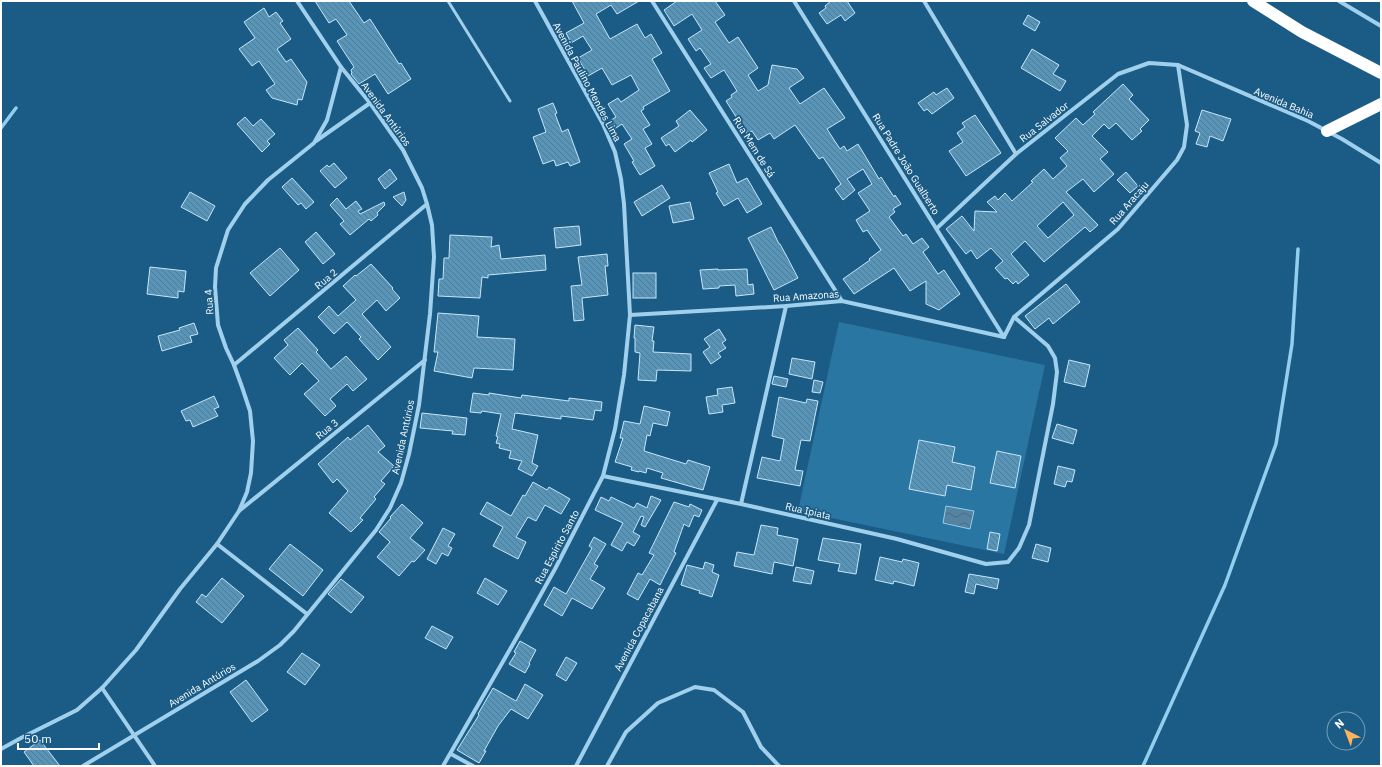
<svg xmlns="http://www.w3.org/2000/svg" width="1382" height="767" font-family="'IBM Plex Sans',sans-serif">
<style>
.green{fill:#2a76a3}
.water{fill:url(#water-waves);stroke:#93ceee}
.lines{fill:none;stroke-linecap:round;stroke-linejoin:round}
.stream{stroke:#93ceee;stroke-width:3.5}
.building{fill:url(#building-back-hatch);stroke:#c6e6f9;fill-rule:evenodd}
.lane{stroke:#a1d0ec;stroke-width:3}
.street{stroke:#a1d0ec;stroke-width:4}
.highway{stroke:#fff;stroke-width:12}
.labels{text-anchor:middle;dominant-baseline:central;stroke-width:3.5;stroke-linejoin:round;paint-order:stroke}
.street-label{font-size:10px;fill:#fff;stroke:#1a5c86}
</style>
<defs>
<pattern id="water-waves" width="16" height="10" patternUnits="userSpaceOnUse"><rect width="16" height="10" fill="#5484a2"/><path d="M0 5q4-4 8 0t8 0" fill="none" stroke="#506b7b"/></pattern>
<pattern id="building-back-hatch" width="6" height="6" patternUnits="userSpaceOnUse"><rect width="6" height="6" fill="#5794b8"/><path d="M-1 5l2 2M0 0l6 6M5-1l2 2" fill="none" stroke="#537b92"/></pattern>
</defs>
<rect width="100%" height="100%" fill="#1a5c86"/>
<polygon class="green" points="839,322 1045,365 1004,554 798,511"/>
<polygon class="water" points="946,506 974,511 970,529 943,523"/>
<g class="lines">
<g class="stream">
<polyline points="1,128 16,108"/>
<polyline points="1143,766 1225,585 1276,444 1292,344 1298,249"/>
</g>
</g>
<g class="building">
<polygon points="315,1 349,1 364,23 370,19 399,64 401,63 411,79 388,94 375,74 359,84 351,74 352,73 351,70 354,67 337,41 347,35 336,19 329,23"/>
<polygon points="572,1 639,1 617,14 611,5 596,14 610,39 637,24 645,38 651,34 662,53 652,59 670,91 643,107 644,109 641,111 650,125 643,129 652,144 645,148 655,166 640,175 632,162 634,161 624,144 632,139 622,124 613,130 608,122 616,117 608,104 618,98 621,102 639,90 631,75 612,85 602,68 588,76 578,58 592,50 583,36 571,43 566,33 584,23"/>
<polygon points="677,1 715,1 725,15 715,22 729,43 738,37 758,68 748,75 758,91 768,85 772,65 797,69 804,78 789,88 800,104 824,88 845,118 827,129 840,149 844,146 847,151 858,144 879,179 881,177 894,197 895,195 901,204 893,209 895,212 889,217 903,236 906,234 913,244 922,238 929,247 923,252 938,274 944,270 960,294 939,310 926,304 926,281 910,291 894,268 854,294 843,279 870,260 869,259 881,250 867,230 863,232 856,220 870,211 858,193 872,184 863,169 847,179 855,190 843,200 835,189 841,184 823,157 819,159 795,125 774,139 770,133 758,140 752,131 747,134 726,101 732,97 731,95 737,91 724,70 711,78 704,68 711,64 700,48 696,51 688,39 702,30 692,14 674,26 664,10"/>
<polygon points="831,1 847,1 855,13 845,21 841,15 827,24 819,13 826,8 825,6"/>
<polygon points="264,8 269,17 276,12 283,21 280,23 291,39 277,49 286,62 291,59 307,82 302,100 298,99 297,105 272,98 266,90 275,84 259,61 252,66 239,49 255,38 244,22"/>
<polygon points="1028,15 1040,22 1035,31 1023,24"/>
<polygon points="1032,49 1059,65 1053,74 1066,81 1060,91 1021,68"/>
<path d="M1123,84L1133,95L1129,99L1149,120L1140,129L1142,131L1132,140L1116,123L1109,129L1104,124L1092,136L1108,152L1100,159L1114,174L1094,192L1083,179L1066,192L1098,225L1090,232L1085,227L1044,262L1025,241L1011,254L1029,275L1018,284L1016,281L1013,284L1007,278L1005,279L995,268L1003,261L991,248L977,259L971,250L966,254L946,229L962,216L974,231L975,211L997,212L987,202L995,196L998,200L1005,193L1012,201L1033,182L1031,181L1044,169L1053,179L1067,166L1060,158L1068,151L1055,138L1076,118L1083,125L1095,114L1093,112ZM1063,202L1074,215L1048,238L1037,226Z"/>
<polygon points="947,88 954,98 932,114 927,109 924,111 918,103 934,92 936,95"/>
<polygon points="553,103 557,113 555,114 562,132 568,129 580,162 570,166 568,162 556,166 554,160 543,164 533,137 546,132 538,109"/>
<polygon points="690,110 707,130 692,142 691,140 675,152 669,144 666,146 661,138 679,126 676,121"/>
<polygon points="1202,110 1231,119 1223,141 1210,136 1207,147 1196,144 1200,133 1195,131"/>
<polygon points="975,115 1001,153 966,176 949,151 963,142 957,133 965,127 962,123"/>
<polygon points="245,117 253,126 261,119 275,134 267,141 270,144 262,152 237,124"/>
<polygon points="334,163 347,178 335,188 320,171 327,165 329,167"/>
<polygon points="729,164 737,183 747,178 762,204 747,213 738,198 724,206 716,193 718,192 709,173"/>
<polygon points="390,169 397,179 385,189 378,179"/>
<polygon points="1126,172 1138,186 1130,193 1117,180"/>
<polygon points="292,178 314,202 306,209 301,203 298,205 282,187"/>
<polygon points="662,185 670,198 642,216 634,202"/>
<polygon points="190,192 215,206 207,221 181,207"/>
<polygon points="404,192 406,200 402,206 393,197"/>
<polygon points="337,198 346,209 356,201 362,209 358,211 360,214 384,202 385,205 377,213 378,215 371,221 369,219 350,235 340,224 344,221 330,205"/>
<polygon points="690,202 694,219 673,223 669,206"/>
<polygon points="579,226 581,245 556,248 554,228"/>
<polygon points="771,227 779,244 780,244 786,255 798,278 774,290 748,238"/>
<polygon points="316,232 335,254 323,264 305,242"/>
<polygon points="450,235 492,237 491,247 499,245 501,259 545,255 546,270 488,275 488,278 482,277 480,298 438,296 439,279 443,279 444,258 449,258"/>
<polygon points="280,248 299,270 270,296 250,273"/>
<polygon points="607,254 608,266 605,266 608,295 582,298 584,320 574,321 571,286 582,285 578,257"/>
<polygon points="371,264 393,288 392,289 400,298 386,311 377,300 362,314 391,347 378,360 359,339 361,337 347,322 334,334 318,317 329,306 338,316 356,300 343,286 355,275 356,276"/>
<polygon points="150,267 186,271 184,292 178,291 178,298 147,294"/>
<polygon points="718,269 718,270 747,269 748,285 753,284 754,294 736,296 735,285 719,286 719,288 703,289 700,270"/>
<rect x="633" y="273" width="23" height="25"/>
<polygon points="1066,284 1080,302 1053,324 1049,318 1035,329 1025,316"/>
<polygon points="438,313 479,316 477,337 515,339 513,370 474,368 472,378 434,371 438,352 434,352"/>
<polygon points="194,323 198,334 190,336 192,342 162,351 158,336 180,330 179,328"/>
<polygon points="635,325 654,327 652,341 654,341 653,352 691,354 691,371 657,370 656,381 638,380 640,353 635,352 635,338 634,338"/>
<polygon points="298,328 318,350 316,352 331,369 346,356 367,379 353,391 347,384 330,399 336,406 325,416 304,394 319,381 302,363 290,375 274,358 288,345 284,340"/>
<polygon points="719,329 726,340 722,343 726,348 718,353 721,357 711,364 703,352 710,347 704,339"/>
<polygon points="792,358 815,362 812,379 789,374"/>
<polygon points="1069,360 1090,365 1085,387 1064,382"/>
<polygon points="774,376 788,379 786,387 772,384"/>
<polygon points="814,380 823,382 820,393 812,392"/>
<polygon points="732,387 735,403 722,405 723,412 709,414 706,397 718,395 717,389"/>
<polygon points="473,393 489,395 489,393 521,398 522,395 569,401 569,398 602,402 601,411 595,410 593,420 561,416 561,419 515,413 512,429 538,435 532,463 538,466 532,476 518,469 522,461 509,458 511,451 499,448 500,444 496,443 498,437 496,436 501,414 482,411 481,413 470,412"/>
<polygon points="214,396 219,407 214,409 218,416 193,427 190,420 186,421 181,411"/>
<polygon points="779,397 806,403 807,399 818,401 810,441 801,440 795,470 803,471 800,486 757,478 762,457 780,461 784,439 772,436"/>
<polygon points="644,406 670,412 667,426 653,423 650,436 647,435 644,451 686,464 688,460 710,467 703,490 661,478 663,473 647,468 646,473 639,471 639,472 631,470 632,467 615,462 623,438 620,438 624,421 640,424"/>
<polygon points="422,413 467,418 465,435 452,434 453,431 420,428"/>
<polygon points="1057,424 1077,430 1073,444 1052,438"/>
<polygon points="368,425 385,446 378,452 394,466 381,481 385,484 374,497 376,499 360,518 363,520 351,532 329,513 348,491 337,479 333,483 318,464 348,437 350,440"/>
<polygon points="919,440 955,447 952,462 975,467 971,490 947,485 945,496 909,489"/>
<polygon points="997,451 1021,456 1015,488 990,483"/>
<polygon points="1058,466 1075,470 1072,482 1067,481 1065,487 1054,484"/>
<polygon points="533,482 547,490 549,487 570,499 561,514 545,505 536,521 528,517 516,537 526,542 518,559 493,546 503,527 480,514 487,502 511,516 523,495 525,496"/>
<polygon points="651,496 661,500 645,527 641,525 644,517 641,516 633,532 640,536 634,546 627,542 622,551 611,545 623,523 595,510 601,497 609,501 611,497 634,508 637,503 647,508"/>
<polygon points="674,502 689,507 690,504 702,510 699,517 694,515 689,527 684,524 674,552 676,553 660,585 650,579 638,600 627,594 638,573 642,575 654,555 649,553"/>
<polygon points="402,504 423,523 410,538 425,550 414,562 412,561 399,576 377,557 390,542 379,532 391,518 390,517"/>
<polygon points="761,525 778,528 777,535 798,539 793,566 774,562 772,574 734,566 737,552 754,555"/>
<polygon points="443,528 455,534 448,546 452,548 448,556 442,553 436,564 427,559"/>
<polygon points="990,532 1000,534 997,551 987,549"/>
<polygon points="594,537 606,544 594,564 598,566 590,579 605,588 592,609 572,598 562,616 544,605 554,587 566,594 592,548 589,546"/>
<polygon points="823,538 861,544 856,574 838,571 840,564 818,560"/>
<polygon points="290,544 323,570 303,596 269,569"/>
<polygon points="1036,544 1051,548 1048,562 1032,558"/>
<polygon points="880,557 902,562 903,559 919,563 914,586 894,581 893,584 875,580"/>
<polygon points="705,562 714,565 712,572 719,575 712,597 699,593 700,591 681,585 687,565 703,569"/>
<polygon points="796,567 814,571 811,584 793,581"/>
<polygon points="969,574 999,579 997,589 976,584 974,594 965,592"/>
<polygon points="222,578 244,596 222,623 196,602 202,594 206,597"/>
<polygon points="485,578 507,591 498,605 477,593"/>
<polygon points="341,579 364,597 351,613 328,594"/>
<polygon points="432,626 453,637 446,649 425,638"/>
<polygon points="520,641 536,650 529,663 530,664 525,673 509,664 516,653 514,652"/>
<polygon points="302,653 320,665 305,685 287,672"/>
<polygon points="566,657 577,663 566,681 556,675"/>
<polygon points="246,680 268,710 252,722 230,692"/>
<polygon points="525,684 543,695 528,719 511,709 498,726 484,751 486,751 479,763 457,750 479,715 478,714 493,688 516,701"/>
<polygon points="40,740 60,766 34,766 24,752"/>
</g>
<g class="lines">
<polyline class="lane" points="448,1 510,101"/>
<g class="street">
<polyline points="652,1 842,301"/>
<polyline points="794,1 1004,337"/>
<polyline points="924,1 1016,154"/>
<polyline points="1339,1 1381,26"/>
<polyline points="316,141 370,103"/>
<polyline points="937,228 1016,154 1118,74 1149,63 1178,65 1308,121 1342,139 1381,163"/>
<polyline points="630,315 786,306 842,301 1004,337"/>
<polyline points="1004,337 1014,317 1118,229 1177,160 1184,147 1187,125 1178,65"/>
<polyline points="234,365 427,204"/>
<polyline points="603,476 741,504 897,539 986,564 1008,562 1019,548 1029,525 1053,404 1057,372 1055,358 1048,346 1014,317"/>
<polyline points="741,504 786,306"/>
<polyline points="239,511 425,360"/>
<polyline points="217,544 307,614"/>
<polyline points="102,688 155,766"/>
<polyline points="1,749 21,738 77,710 102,688 136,650 180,589 217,544 239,511 247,492 251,473 253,441 250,411 242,387 234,365 226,348 218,325 215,287 216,268 228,230 245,204 268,180 314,143 327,120 341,67"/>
<polyline points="451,754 473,766"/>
<polyline points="83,766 258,661 280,645 294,631 376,530 390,508 401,483 409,454 419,405 430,314 434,257 432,225 427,204 422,188 403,150 370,103 341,67 297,1"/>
<polyline points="443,766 521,630 555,569 603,476 615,429 624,375 630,315 624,204 621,179 615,152 603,124 535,1"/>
<polyline points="576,766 717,500"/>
<polyline points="607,766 626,732 658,703 695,687 714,690 743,712 761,747 779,766"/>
</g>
<g class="highway">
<polyline points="1253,1 1302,32 1381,73"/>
<polyline points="1327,131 1381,104"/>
</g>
</g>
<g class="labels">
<g class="street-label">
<text transform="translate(587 82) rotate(62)">Avenida Paulino Mendes Lima</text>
<text transform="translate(1284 103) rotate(23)">Avenida Bahia</text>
<text transform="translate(386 114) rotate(54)">Avenida Antúrios</text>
<text transform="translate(1044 122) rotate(-38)">Rua Salvador</text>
<text transform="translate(754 147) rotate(58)">Rua Mem de Sá</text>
<text transform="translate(906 164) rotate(58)">Rua Padre João Gualberto</text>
<text transform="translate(1129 203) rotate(-49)">Rua Aracaju</text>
<text transform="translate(326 279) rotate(-40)">Rua 2</text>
<text transform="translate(806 296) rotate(-4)">Rua Amazonas</text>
<text transform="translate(209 302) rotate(-94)">Rua 4</text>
<text transform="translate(327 429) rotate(-39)">Rua 3</text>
<text transform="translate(403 437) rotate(-78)">Avenida Antúrios</text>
<text transform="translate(808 511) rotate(13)">Rua Ipiata</text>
<text transform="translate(557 547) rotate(-62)">Rua Espírito Santo</text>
<text transform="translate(639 629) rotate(-62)">Avenida Copacabana</text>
<text transform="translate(202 685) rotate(-31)">Avenida Antúrios</text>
</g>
</g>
<rect width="1382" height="767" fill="none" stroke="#ffffff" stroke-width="4"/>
<g transform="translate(1346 731) rotate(318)"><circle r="19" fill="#1a5c86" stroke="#769db6"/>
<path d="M0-3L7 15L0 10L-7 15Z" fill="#ffb35c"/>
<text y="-6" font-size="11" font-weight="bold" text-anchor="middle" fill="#ffffff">N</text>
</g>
<path d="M18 743v6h81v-6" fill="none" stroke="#ffffff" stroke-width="2"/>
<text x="24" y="743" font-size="12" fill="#ffffff" stroke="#1a5c86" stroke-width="3" paint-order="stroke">50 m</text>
</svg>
